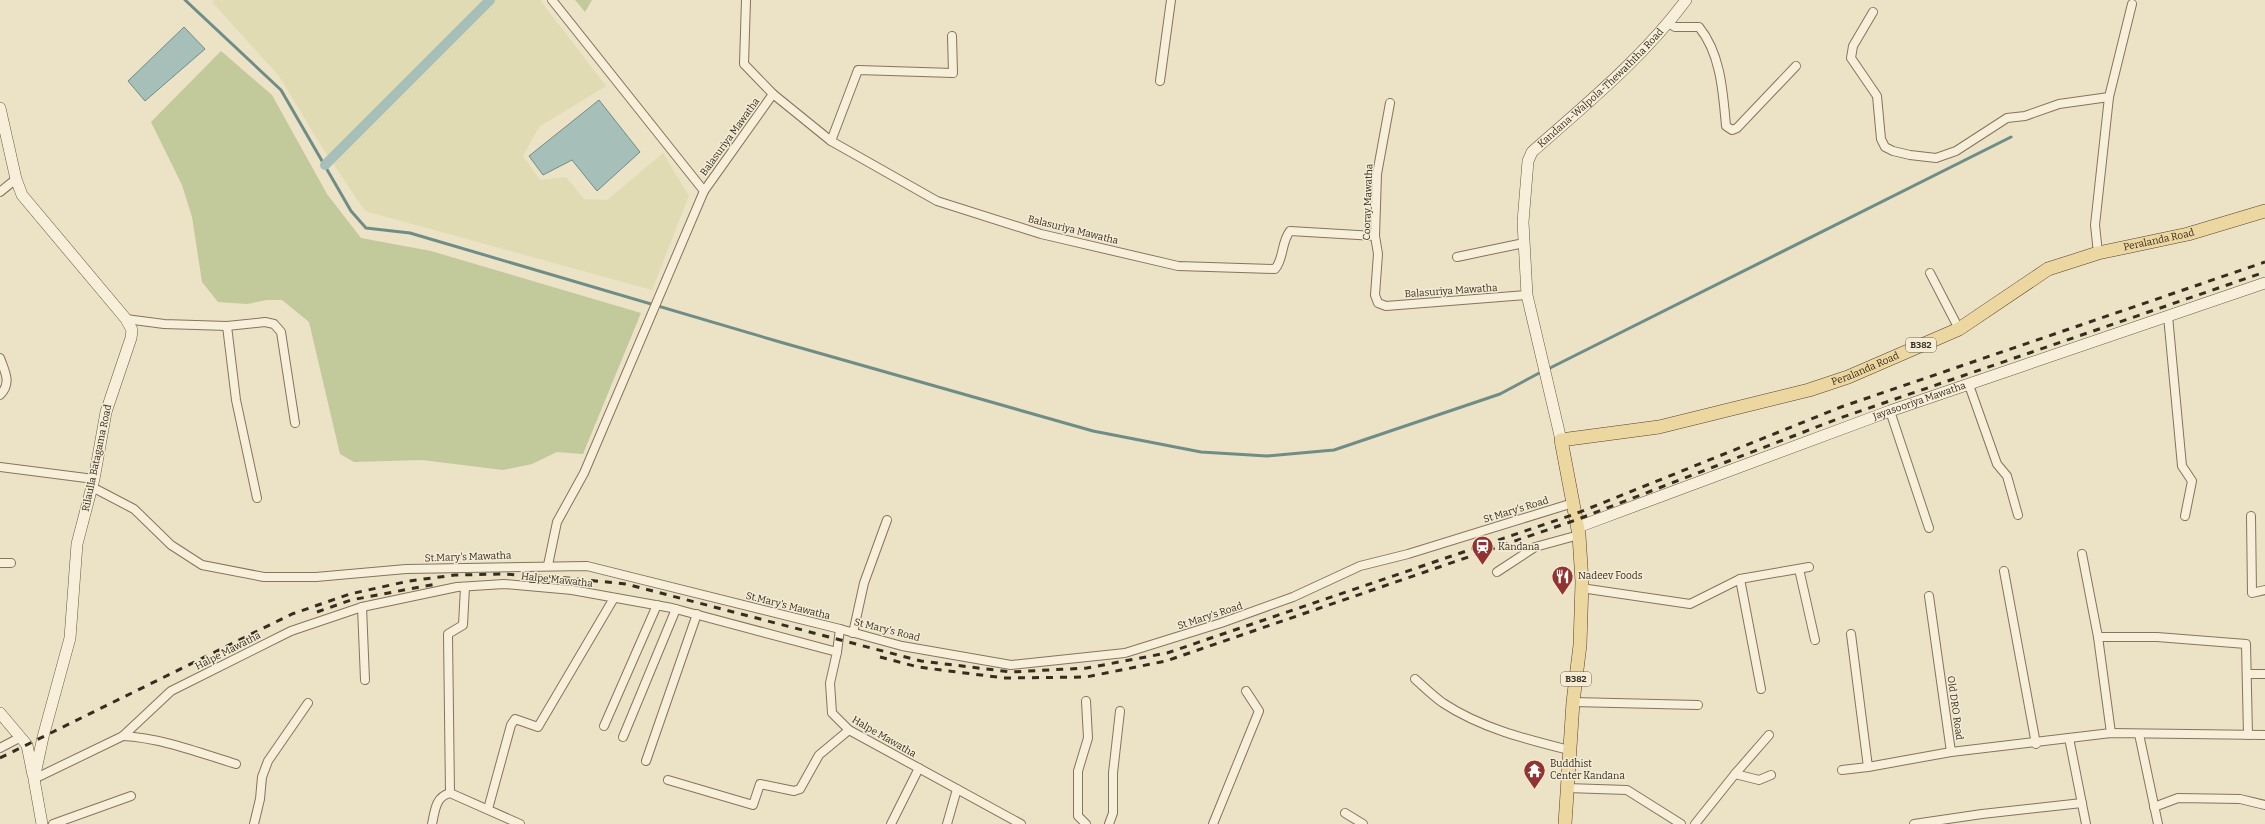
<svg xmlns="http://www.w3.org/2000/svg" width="2265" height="824" font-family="Bitter,serif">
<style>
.farmland{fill:#e1dbb4}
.green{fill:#c2c99a}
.water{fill:#a7bfb9;stroke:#6e8d87}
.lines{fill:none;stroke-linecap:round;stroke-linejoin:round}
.stream{stroke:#6e8d87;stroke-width:3}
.canal{stroke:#a7bfb9;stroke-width:10}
.street-casing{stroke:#86745d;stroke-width:10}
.secondary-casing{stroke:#685540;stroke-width:12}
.primary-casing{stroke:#544230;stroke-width:14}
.street{stroke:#f7efd9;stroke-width:8}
.secondary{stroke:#f7efd9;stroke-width:11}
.primary{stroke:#ecd7a0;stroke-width:13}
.rail{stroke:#372c20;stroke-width:3;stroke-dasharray:7 7;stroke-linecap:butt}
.labels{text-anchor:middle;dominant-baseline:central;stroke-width:3;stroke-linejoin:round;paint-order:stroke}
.shield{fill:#f4ecd5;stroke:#706656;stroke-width:1}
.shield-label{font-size:9px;font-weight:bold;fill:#372c20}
.street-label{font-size:10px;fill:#372c20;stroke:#f4ecd5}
.poi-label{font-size:10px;fill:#372c20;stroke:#f4ecd5;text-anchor:start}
</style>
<rect width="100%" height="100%" fill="#ece2c6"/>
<polygon class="farmland" points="214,0 540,0 606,86 539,127 523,156 540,180 566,177 584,199 607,200 663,153 689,196 652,290 365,211 320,144 279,76 212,2"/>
<g class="green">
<polygon points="575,0 592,0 585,12"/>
<polygon points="221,51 272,95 327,194 361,238 431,251 641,313 583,454 557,452 532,464 503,470 422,460 354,462 340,454 309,322 282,300 267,300 247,304 218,302 202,282 192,217 182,185 151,122"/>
</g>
<g class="water">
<polygon points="184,27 205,49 145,101 128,81"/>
<polygon points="599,100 640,152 597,191 572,160 543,175 529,156"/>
</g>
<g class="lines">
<g class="stream">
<polyline points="185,0 281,90 351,211 366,228 410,233 780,342 1093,431 1201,452 1267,456 1334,450 1500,394 1543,371"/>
<polyline points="1548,369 2011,137"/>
</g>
<polyline class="canal" points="325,165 490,0"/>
<defs>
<g id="street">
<polyline points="1873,12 1853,46 1851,58 1877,96 1881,139 1885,147 1893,151 1910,155 1936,158 1956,151 2007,118 2025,116 2059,104 2109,97"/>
<path d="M1668,23L1675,27H1699C1721,54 1723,93 1726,126L1732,130L1737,128L1796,66"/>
<polyline points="1160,81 1171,0"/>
<path d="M773,94L831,141L937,201L1041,234L1178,266L1275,269C1284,259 1281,242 1290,231L1375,236"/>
<polyline points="1390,103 1377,174 1375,236 1378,254 1375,295 1378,303 1386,306 1527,295"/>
<polyline points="831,141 858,70 953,73 952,36"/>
<polyline points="704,191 773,94 744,64 746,0"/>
<polyline points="0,192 16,179"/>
<polyline points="2098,253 2095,225 2109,97 2132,4"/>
<polyline points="1457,257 1524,243"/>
<polyline points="1930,273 1959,329"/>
<polyline points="2168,316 2182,466 2192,481 2185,516"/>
<polyline points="126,319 164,324 227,326 265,322 274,324 281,332 295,423"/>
<polyline points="227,326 236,400 257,498"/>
<path d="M0,358C5,372 12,383 0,395"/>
<polyline points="1969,385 1997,464 2007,476 2018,515"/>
<polyline points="1890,411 1929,528"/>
<polyline points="0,467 94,479"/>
<polyline points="92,487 134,509 171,545 202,565 264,577 316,577 406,569 587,566 840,629 902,646 1011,665 1125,653 1221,623 1293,597 1360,566 1408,554 1573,503"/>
<polyline points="2251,516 2252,593 2265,590"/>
<polyline points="2082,554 2098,637"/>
<polyline points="0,563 11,563"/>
<polyline points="548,565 557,522 584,473 704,191 552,0"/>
<polyline points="1799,569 1815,640"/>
<polyline points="2004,571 2036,744"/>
<polyline points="1497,572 1535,547 1579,535"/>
<polyline points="1740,579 1809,567"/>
<polyline points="1581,588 1690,604 1740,579 1761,689"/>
<polyline points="1929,596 1951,752 2111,733 2265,735"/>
<polyline points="362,607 365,680"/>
<polyline points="853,633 864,583 887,520"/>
<polyline points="1851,634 1868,767 1951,752"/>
<polyline points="837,652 840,629"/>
<polyline points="2247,674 2265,674"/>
<path d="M1415,679C1424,687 1433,696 1443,703C1481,728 1525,739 1569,750"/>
<polyline points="1086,701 1088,738 1078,771 1078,816 1086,824"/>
<polyline points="1573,702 1698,705"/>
<polyline points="604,726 657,605"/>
<polyline points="2111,733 2098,637 2157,637 2246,644 2248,735"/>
<polyline points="2139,734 2158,824"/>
<path d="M123,736C162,738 200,753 236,764"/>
<polyline points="623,737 676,609"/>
<polyline points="2069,738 2086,824"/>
<polyline points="0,748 21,737"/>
<polyline points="646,761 697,614"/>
<polyline points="1842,770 1868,767"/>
<polyline points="1735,774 1769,735"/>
<polyline points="34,779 123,736 171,691 291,631 362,607 457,587 504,584 572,590 672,608 837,652 830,683 832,713 849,730 1021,824"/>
<polyline points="668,780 753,805 760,784 794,791 800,789 819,755 849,730"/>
<polyline points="1567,788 1627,790 1681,824"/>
<polyline points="450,793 448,634 463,625 465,587"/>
<polyline points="2154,807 2178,798 2240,799 2265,805"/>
<polyline points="488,809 511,725 515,719 538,727 614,598"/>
<polyline points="1345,813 1363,824"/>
<polyline points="53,824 131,796"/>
<polyline points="254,824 260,799 262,777 268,761 308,703"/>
<path d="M432,824C435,811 435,797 450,793L520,824"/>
<polyline points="891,824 919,768"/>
<polyline points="947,824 957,789"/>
<polyline points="1109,824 1113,813 1113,773 1120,711"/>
<polyline points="1213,824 1259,711 1246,691"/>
<polyline points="1695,824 1735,774 1759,780 1771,775"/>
<polyline points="1914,824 1982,814 2082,803"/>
</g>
<g id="secondary">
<polyline points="0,108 16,179 22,195 126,319 132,330 131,338 106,412 94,479 77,544 70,638 43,737 34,779 42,824"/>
<path id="s1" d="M1561,440L1527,295L1523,222L1528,161L1532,152C1585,105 1643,58 1686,0"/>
<path id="s2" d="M1578,527L1890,411L2265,283"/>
<polyline points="0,713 27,745 33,775"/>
</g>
<g id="primary">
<path id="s3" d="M1565,824L1573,702L1580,645L1582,582L1579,535L1561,440L1659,427L1809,390L1848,377L1959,329L2048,269L2098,253L2188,234L2265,211"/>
</g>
</defs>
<use href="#street" class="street-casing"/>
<use href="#secondary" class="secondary-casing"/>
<use href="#primary" class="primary-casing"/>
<use href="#street" class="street"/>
<use href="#secondary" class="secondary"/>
<use href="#primary" class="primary"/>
<g class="rail">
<polyline points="529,581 581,585"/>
<polyline points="317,612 351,600 436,584"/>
<polyline points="880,657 918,667 1004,678 1086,677 1166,661 1576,520 1840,418 2265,272"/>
<polyline points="0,758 292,614 350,594 409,581 455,575 502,574 557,577 626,584 921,661 1011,672 1087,668 1167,653 1575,514 1841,407 2265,262"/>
</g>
</g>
<defs>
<symbol id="station-pin" viewBox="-11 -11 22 30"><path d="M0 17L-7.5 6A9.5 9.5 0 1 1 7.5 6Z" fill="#913330" stroke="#f4ecd5"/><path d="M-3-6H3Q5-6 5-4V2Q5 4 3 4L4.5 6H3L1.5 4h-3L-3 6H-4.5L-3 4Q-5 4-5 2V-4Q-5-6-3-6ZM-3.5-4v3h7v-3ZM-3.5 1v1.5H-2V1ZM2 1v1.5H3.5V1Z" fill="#fff"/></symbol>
<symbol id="restaurant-pin" viewBox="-11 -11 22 30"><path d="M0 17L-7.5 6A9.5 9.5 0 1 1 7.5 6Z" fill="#913330" stroke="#f4ecd5"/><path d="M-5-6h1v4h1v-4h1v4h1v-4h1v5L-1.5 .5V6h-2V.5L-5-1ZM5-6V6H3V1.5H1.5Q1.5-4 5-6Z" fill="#fff"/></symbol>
<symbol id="temple-pin" viewBox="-11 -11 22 30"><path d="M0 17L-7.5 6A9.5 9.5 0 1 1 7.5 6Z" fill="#913330" stroke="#f4ecd5"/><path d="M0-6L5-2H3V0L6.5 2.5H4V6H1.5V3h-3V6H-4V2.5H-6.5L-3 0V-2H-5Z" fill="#fff"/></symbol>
</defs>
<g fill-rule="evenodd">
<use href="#station-pin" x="1470" y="534" width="25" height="34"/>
<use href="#restaurant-pin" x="1550" y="564" width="25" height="34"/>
<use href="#temple-pin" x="1522" y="758" width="25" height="34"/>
</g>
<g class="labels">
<g class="shield">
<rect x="1906" y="338" width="30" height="14" rx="3"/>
<rect x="1561" y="672" width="30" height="14" rx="3"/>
</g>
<g class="shield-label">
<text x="1921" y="345">B382</text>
<text x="1576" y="679">B382</text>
</g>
<g class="street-label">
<text stroke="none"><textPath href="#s1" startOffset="387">Kandana-Walpola-Thewaththa Road</textPath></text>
<text transform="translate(730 137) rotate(-54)">Balasuriya Mawatha</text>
<text transform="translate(1368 202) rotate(-88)">Cooray Mawatha</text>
<text transform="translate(1073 230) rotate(14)">Balasuriya Mawatha</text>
<text stroke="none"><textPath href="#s3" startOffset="1024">Peralanda Road</textPath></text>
<text transform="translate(1451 291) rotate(-4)">Balasuriya Mawatha</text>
<text stroke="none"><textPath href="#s3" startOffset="700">Peralanda Road</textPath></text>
<text stroke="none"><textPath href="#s2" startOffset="364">Jayasooriya Mawatha</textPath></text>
<text transform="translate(97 458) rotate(-78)">Rilaulla Batagama Road</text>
<text transform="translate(1516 510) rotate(-17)">St Mary's Road</text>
<text transform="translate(468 557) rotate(-2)">St.Mary's Mawatha</text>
<text transform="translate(557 580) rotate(6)">Halpe Mawatha</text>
<text transform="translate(788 606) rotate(14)">St.Mary's Mawatha</text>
<text transform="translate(1210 616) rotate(-18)">St Mary's Road</text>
<text transform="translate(887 630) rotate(14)">St Mary's Road</text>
<text transform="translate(228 651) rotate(-27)">Halpe Mawatha</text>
<text transform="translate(1955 708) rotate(82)">Old DRO Road</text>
<text transform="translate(884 737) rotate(30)">Halpe Mawatha</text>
</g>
<g class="poi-label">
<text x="1498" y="547">Kandana</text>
<text x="1578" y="576">Nadeev Foods</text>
<text x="1550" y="764">Buddhist<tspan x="1550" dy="12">Center Kandana</tspan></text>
</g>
</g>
</svg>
